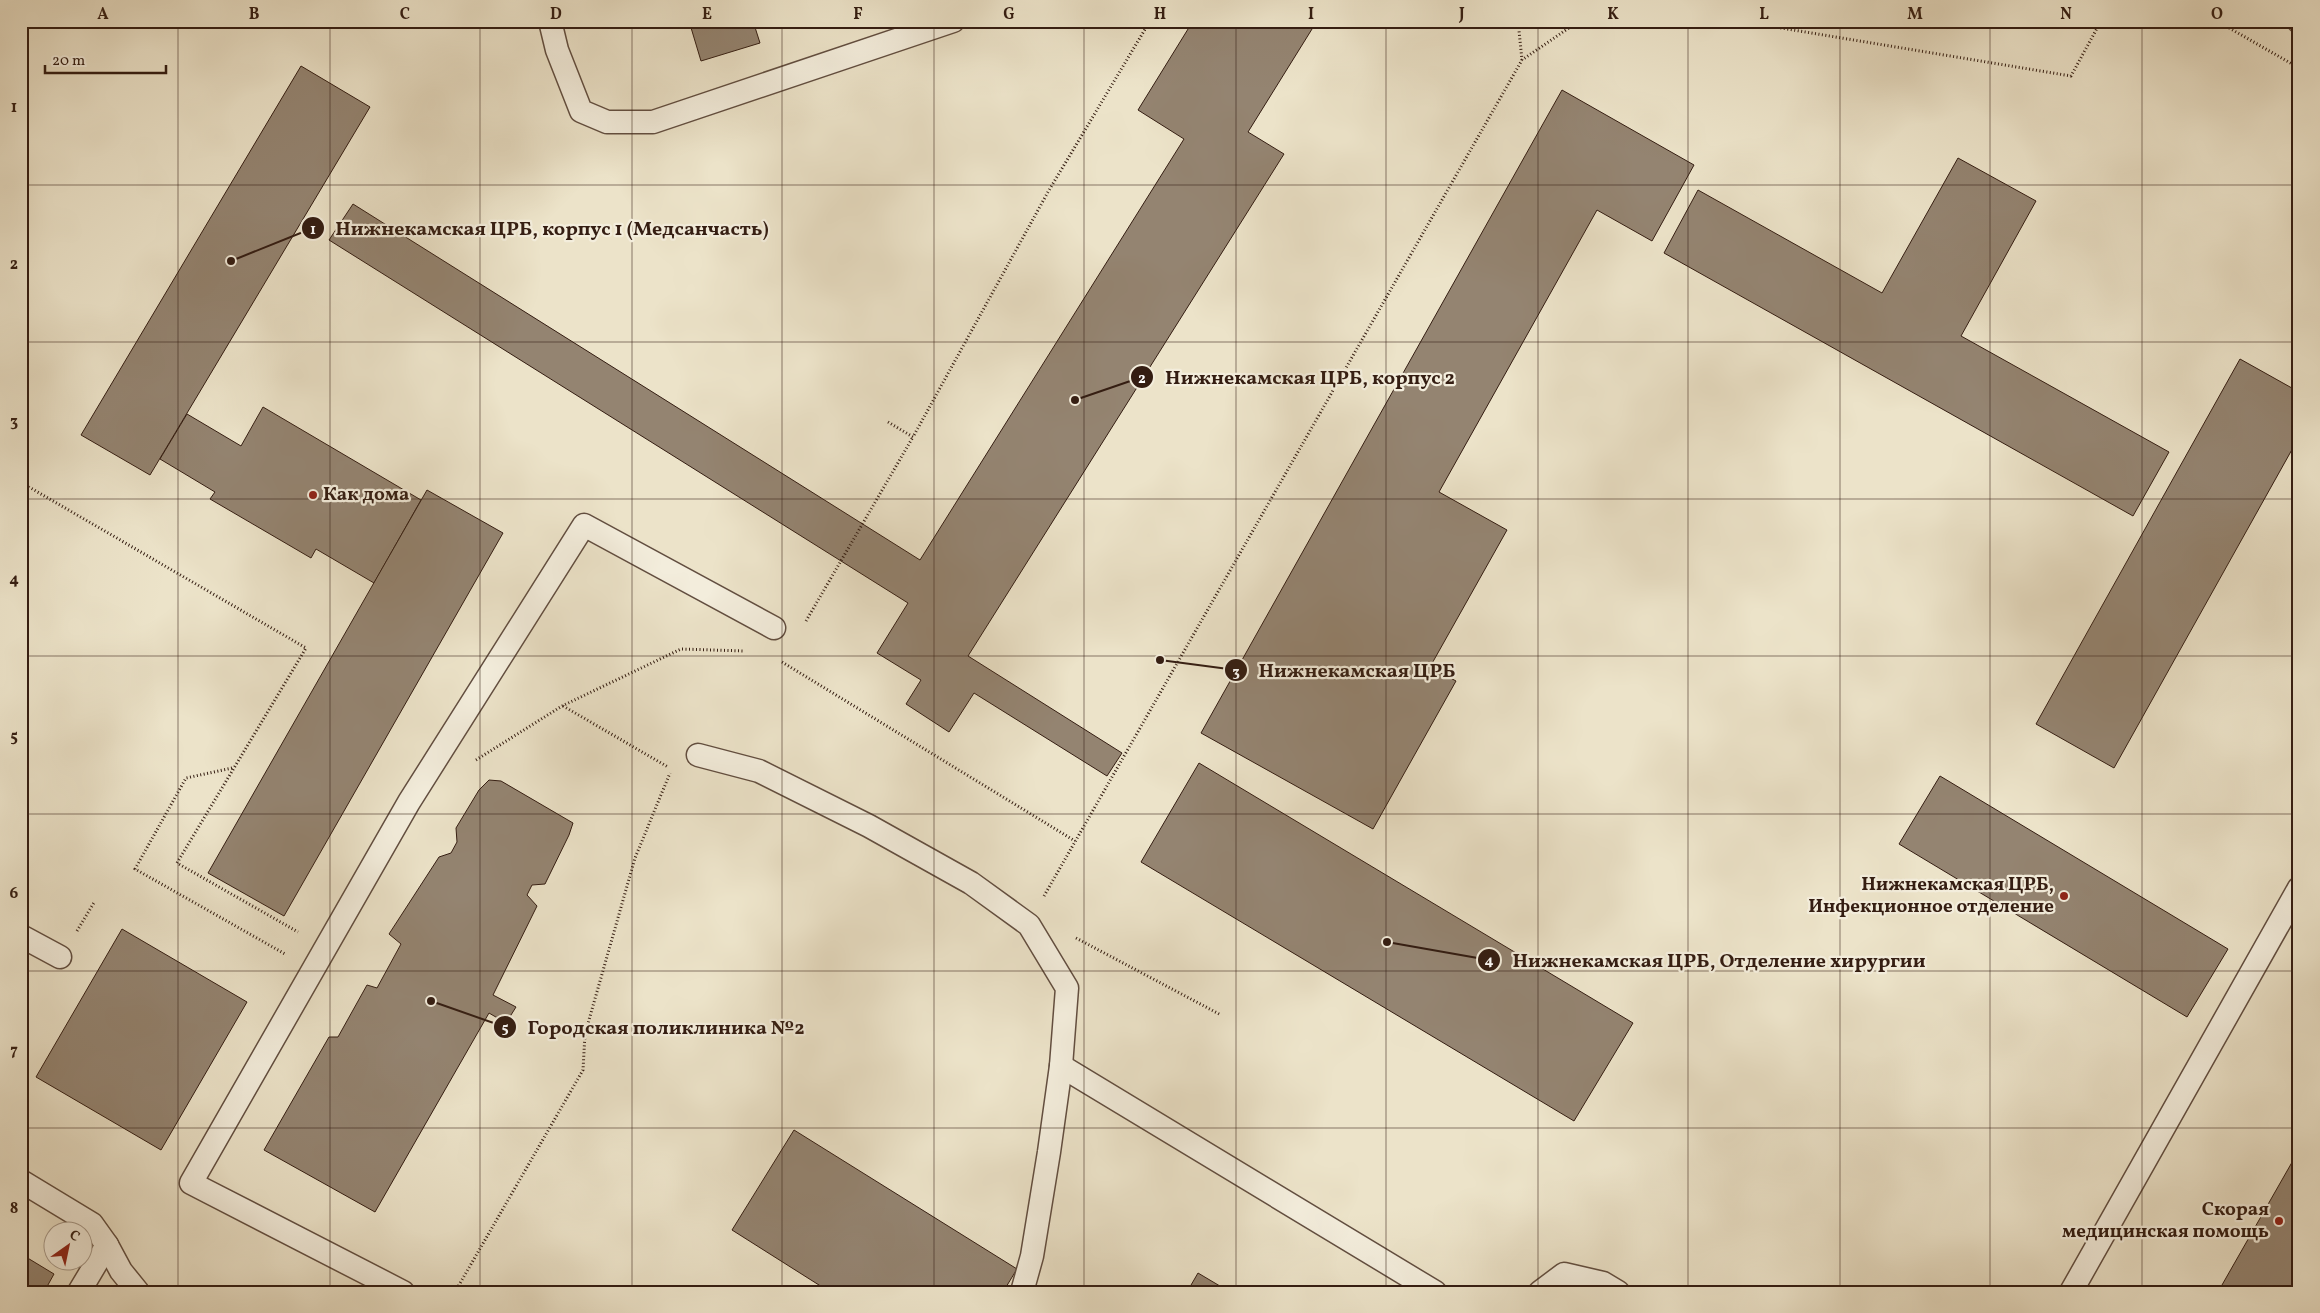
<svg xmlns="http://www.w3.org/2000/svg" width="2320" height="1313" font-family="Vollkorn,serif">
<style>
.building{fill:#948471;stroke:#341d12}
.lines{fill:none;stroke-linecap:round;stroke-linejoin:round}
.lane-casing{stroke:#624e40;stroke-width:25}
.path{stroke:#341d12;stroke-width:3;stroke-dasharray:1 2.5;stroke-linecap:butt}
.lane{stroke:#f3eddc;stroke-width:22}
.grid{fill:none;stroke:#341d12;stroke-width:1;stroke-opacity:0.55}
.poi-dot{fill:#8f2418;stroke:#f3eddc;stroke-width:2}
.labels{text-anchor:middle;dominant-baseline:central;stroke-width:4.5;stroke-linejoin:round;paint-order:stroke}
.poi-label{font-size:19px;font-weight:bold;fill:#341d12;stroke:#f3eddc;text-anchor:end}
.leader{fill:none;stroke:#341d12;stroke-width:2}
.callout-dot{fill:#341d12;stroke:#f3eddc;stroke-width:2}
.mark-label{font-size:15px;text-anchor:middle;font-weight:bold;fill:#fff}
.callout-label{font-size:20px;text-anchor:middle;font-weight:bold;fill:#341d12;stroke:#f3eddc;stroke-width:4.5;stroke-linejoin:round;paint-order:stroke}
.neatline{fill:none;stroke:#341d12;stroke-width:2}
.grid-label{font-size:16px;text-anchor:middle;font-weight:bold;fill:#341d12}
</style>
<rect width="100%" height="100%" fill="#ece3c9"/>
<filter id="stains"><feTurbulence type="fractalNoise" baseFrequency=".004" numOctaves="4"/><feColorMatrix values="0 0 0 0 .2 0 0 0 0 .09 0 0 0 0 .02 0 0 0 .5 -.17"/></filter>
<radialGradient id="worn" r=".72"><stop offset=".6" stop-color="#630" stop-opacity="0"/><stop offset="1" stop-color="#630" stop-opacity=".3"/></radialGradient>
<g class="building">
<polygon points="689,21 753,21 760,43 701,61"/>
<polygon points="1193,21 1317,21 1248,132 1284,154 968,656 1122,753 1107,776 974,693 949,732 906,704 921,680 877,653 908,603 329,240 353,204 920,560 1184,139 1138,110"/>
<polygon points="301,66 370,107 150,475 81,435"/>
<polygon points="1562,90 1694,165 1652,241 1597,210 1439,492 1507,530 1430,667 1456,681 1373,829 1201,733"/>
<polygon points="1958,158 2036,201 1961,336 2169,452 2133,516 1664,253 1698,190 1882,293"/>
<polygon points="2240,359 2299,392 2299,437 2114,768 2036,724"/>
<polygon points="263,407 421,500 374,583 316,549 311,558 210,499 215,492 160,459 187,414 241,446"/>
<polygon points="427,490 503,533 284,916 208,873"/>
<polygon points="1199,763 1633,1023 1574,1121 1141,862"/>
<polygon points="1940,776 2228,949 2187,1017 1899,844"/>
<polygon points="489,780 501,781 573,823 569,835 545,884 532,885 527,895 537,906 493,995 516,1007 506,1023 489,1013 375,1212 264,1150 329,1037 338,1037 367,985 377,988 401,944 389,934 439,857 451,853 457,842 456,828 479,790"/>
<polygon points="122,929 247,1002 161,1150 36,1077"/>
<polygon points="794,1130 1017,1269 1003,1292 830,1292 732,1230"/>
<polygon points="2299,1150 2299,1292 2218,1292"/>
<polygon points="21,1254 54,1274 44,1292 21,1292"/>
<polygon points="1198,1273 1230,1292 1187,1292"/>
</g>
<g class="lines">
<defs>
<g id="lane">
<polyline points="550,21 557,50 581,111 607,122 653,122 953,21"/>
<polyline points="2298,21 2299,22"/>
<polyline points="698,755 759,771 869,826 971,883 1029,925 1067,988 1061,1066 1049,1152 1032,1256 1022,1292"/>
<polyline points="21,936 60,957"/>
<polyline points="1061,1066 1435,1292"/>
<polyline points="21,1181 92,1224 107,1245 79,1292"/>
<polyline points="107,1245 121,1271 138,1292"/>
<polyline points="403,1292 191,1183 409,802 584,525 774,628"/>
<polyline points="1540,1292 1564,1274 1603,1283 1618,1292"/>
<polyline points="2071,1292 2299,888"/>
</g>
</defs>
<use href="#lane" class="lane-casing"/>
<g class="path">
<polyline points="1518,21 1522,60"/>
<polyline points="1739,21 2071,76 2101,21"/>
<polyline points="2217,21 2299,68"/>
<polyline points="888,422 913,437 1048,192 1150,21"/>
<polyline points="21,471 29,487 306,648 177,863 298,932"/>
<polyline points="806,621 913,437"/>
<polyline points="782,662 1075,841"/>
<polyline points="563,706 668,767"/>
<polyline points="476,760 562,706 681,649 744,651"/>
<polyline points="232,768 186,778 135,869 285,954"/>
<polyline points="1044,896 1522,60 1579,21"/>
<polyline points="77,931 95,901"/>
<polyline points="1076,938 1221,1015"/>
<polyline points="455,1292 583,1070 585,1034 635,858 670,773"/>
</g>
<use href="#lane" class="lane"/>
</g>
<path class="grid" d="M178,21V1292M330,21V1292M480,21V1292M632,21V1292M782,21V1292M934,21V1292M1084,21V1292M1236,21V1292M1386,21V1292M1538,21V1292M1688,21V1292M1840,21V1292M1990,21V1292M2142,21V1292M21,185H2299M21,342H2299M21,499H2299M21,656H2299M21,814H2299M21,971H2299M21,1128H2299"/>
<g class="poi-dot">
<circle cx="313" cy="495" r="5"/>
<circle cx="2064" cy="896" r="5"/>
<circle cx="2279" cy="1221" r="5"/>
</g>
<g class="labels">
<g class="poi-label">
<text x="323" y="495" text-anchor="start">Как дома</text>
<text x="2054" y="885">Нижнекамская ЦРБ,<tspan x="2054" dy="22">Инфекционное отделение</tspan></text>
<text x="2269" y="1210">Скорая<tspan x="2269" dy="22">медицинская помощь</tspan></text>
</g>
</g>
<path class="leader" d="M231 261L313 228M1075 400L1142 377M1160 660L1236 670M1387 942L1489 960M431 1001L505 1027"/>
<g class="callout-dot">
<circle cx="231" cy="261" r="5"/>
<circle cx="1075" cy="400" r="5"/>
<circle cx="1160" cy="660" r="5"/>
<circle cx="1387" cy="942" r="5"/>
<circle cx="431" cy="1001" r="5"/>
<circle cx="313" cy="228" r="12"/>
<circle cx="1142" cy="377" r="12"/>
<circle cx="1236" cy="670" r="12"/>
<circle cx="1489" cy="960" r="12"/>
<circle cx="505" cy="1027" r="12"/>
</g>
<g class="mark-label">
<text x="313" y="234">1</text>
<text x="1142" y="383">2</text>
<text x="1236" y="676">3</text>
<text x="1489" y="965">4</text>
<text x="505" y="1032">5</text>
</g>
<g class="callout-label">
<text x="552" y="235">Нижнекамская ЦРБ, корпус 1 (Медсанчасть)</text>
<text x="1310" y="384">Нижнекамская ЦРБ, корпус 2</text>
<text x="1357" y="677">Нижнекамская ЦРБ</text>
<text x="1719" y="967">Нижнекамская ЦРБ, Отделение хирургии</text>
<text x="666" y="1034">Городская поликлиника №2</text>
</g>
<rect width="2320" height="1313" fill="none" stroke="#ece3c9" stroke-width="55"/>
<g transform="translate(68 1246) rotate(33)"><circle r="24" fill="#f3eddc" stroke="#a79a8b"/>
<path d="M0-4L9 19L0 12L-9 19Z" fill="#8f2418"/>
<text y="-8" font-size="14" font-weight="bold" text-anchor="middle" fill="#341d12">С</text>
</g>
<path d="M45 65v8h121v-8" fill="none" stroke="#341d12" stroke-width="2.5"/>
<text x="52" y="65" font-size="15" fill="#341d12" stroke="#f3eddc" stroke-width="4" paint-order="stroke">20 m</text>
<rect x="28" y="28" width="2264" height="1258" class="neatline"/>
<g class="grid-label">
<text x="103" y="19">A</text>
<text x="254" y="19">B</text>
<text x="405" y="19">C</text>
<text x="556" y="19">D</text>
<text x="707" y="19">E</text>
<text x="858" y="19">F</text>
<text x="1009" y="19">G</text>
<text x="1160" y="19">H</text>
<text x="1311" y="19">I</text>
<text x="1462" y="19">J</text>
<text x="1613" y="19">K</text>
<text x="1764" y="19">L</text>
<text x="1915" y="19">M</text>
<text x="2066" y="19">N</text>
<text x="2217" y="19">O</text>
<text x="14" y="112">1</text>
<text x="14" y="269">2</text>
<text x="14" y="426">3</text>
<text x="14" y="584">4</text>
<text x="14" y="741">5</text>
<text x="14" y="898">6</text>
<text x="14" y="1055">7</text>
<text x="14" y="1213">8</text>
</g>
<rect width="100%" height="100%" filter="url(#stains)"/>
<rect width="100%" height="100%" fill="url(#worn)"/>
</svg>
